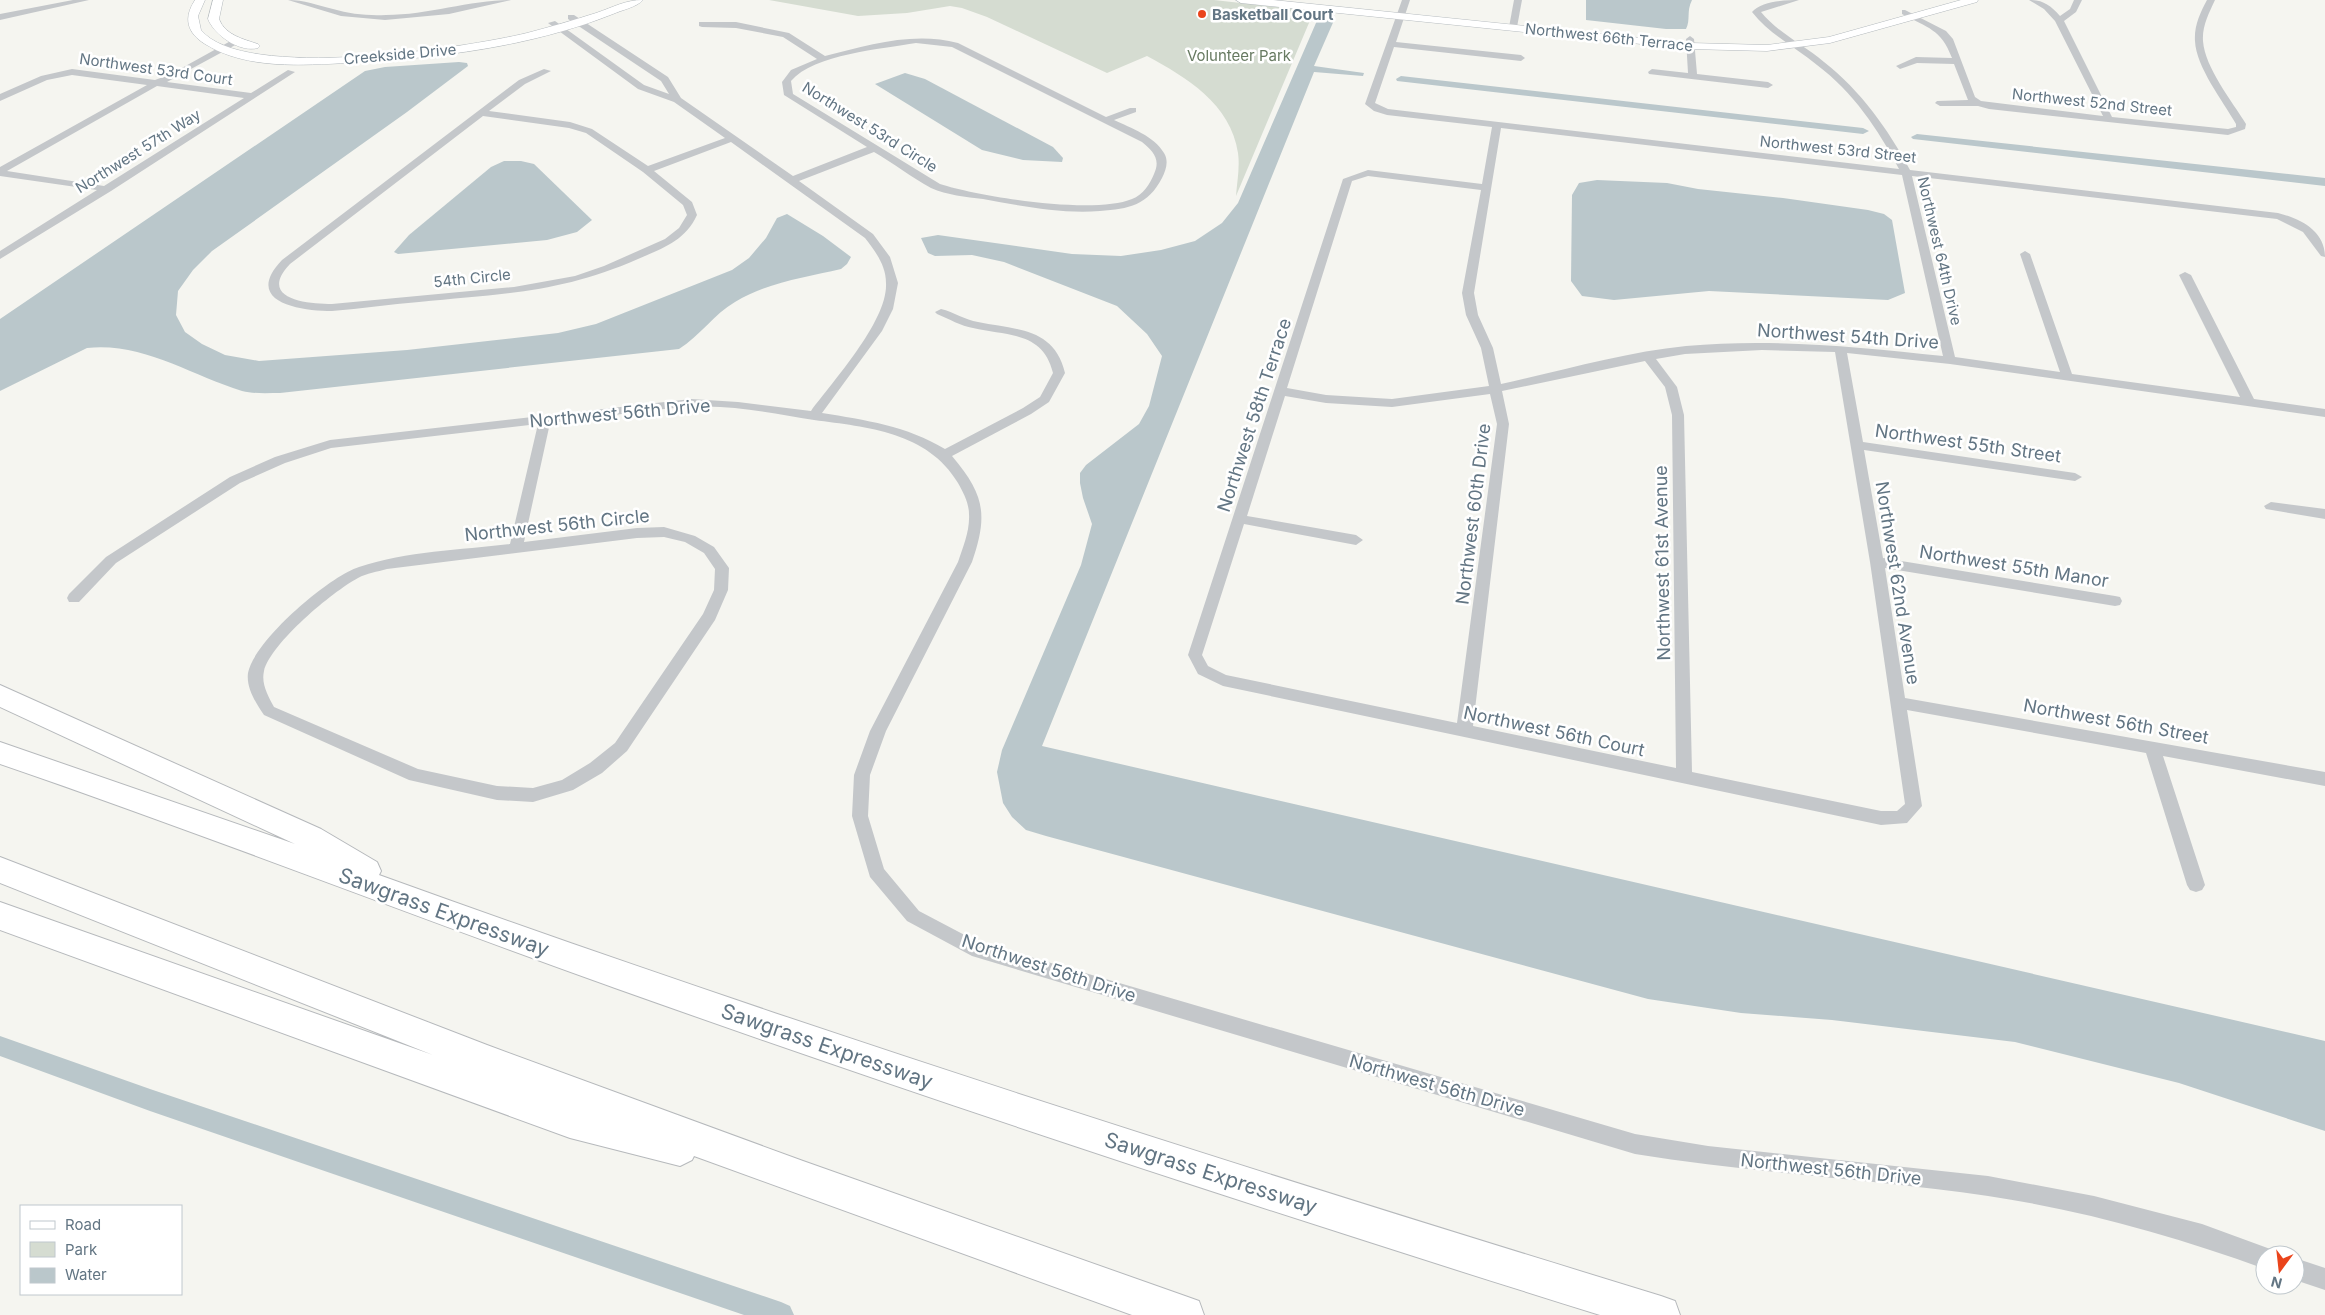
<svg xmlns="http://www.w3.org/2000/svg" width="2325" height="1315" font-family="Inter,sans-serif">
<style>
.green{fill:#d5dcd1}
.water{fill:#bac7cb}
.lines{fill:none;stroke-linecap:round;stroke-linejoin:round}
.canal{fill:#bac7cb;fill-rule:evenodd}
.secondary-casing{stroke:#b3b9bd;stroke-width:1}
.highway-casing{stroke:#b6b9bc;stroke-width:2}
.street{fill:#c4c7ca;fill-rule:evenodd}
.secondary{fill:#fff;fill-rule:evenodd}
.highway{fill:#fff;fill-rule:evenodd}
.poi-dot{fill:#ea441b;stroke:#fff;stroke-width:2}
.labels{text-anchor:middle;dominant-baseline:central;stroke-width:5;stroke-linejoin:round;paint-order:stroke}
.far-poi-label{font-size:15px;font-weight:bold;fill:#627583;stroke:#fff;text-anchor:start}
.far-street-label{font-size:15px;fill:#627583;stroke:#fff}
.far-park-label{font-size:15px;fill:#677a61;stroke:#fff}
.street-label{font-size:18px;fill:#627583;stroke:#fff}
.near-street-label{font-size:21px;fill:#627583;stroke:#fff}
</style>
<rect width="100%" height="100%" fill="#f5f5f0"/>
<path class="green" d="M769,0H1214L1314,11L1236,196C1237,182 1240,167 1238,153C1231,104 1186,77 1147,56L1107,73L987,17L962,8L950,6L907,13L858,16Z"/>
<g class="water">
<path d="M1586,0H1692C1686,12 1691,19 1686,29H1666L1586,20Z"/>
<polygon points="1319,16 1335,18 1314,66 1364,73 1363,76 1314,72 1042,746 2325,1041 2325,1131 2179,1083 2015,1042 1832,1020 1741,1013 1648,999 1046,836 1026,830 1012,817 1003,803 997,772 1002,750 1081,565 1092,524 1083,498 1080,483 1080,473 1086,465 1139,424 1149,406 1162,356 1147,334 1117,306 1004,262 972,255 935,256 928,253 921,238 938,235 1072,254 1121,256 1161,250 1195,241 1222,223 1238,203"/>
<path d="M459,62L467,63L468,66L407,112L212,251L193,270L178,291L176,315L185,332L202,344L225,355L259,361L407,350L558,333L596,324L732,270L749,258L766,238L777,218L787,214L823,236L851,257L847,264L841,269C806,277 766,283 735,302C714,314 700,336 679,349L280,393C268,393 254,394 242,391C190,375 143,342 87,348L0,391V319L365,71L385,67Z"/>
<polygon points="905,73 925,79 1053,147 1063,158 1062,162 1023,160 982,150 875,84"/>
<polygon points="504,161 521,161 534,164 592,220 577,232 547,240 398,254 394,252 409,235 491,167"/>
<polygon points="1597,180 1667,183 1698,189 1783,198 1868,210 1884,214 1892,220 1905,293 1888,300 1709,291 1614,300 1582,296 1571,281 1572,195 1579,183"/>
</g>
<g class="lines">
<g class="canal">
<polygon points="1401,76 1863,128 1869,131 1863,134 1397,81 1396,79"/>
<polygon points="1917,134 2325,178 2325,186 1913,139 1911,137"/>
<polygon points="0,1036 150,1089 781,1302 790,1306 794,1315 744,1315 150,1111 0,1056"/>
</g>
<defs>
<g id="secondary">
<path d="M195,0H205L198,16L201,30C243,82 465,48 527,33C550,27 574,20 596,13C614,7 625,0 643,0C637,7 622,10 613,14C530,47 438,58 349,63C302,65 247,70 205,44C187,33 183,18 195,0Z"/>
<path d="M213,0H223L219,19C225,35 243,39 258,44L260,46L258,48C240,53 214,35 208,19Z"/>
<polygon points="1236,0 1273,0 1690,43 1767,45 1829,37 1961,0 1978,0 1977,2 1830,43 1767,51 1690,49 1241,3"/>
</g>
<g id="highway">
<path d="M0,685L321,829L377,862L381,871L379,875C802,1028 1231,1164 1661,1296L1675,1301L1680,1315H1600C1270,1212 941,1104 615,988C410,915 207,835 0,764V742L295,844L0,707Z"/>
<polygon points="0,857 487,1045 803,1161 1185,1296 1199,1301 1204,1315 1132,1315 694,1156 692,1160 680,1166 570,1138 0,930 0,902 433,1055 0,883"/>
</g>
</defs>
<use href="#secondary" class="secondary-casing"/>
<use href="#highway" class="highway-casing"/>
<g class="street">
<polygon points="73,0 89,0 0,20 0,14"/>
<path d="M288,0C304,0 317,5 333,9C350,14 368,16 386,15C428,15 470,0 511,0L449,14L385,20L341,16Z"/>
<path d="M1402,0H1410L1396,42L1521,55L1525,58L1521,61L1394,47L1375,103L1388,109L1899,169C1878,129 1853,92 1817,65C1795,47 1769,34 1752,12C1761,1 1785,0 1799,0L1761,12C1778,33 1804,45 1824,62C1861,91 1888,129 1910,170L2278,213C2301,219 2325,231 2325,257L2321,256L2303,232L2277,219L1912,176L1955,357L2060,372L2020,254L2025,251L2030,254L2072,374L2240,397L2179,275L2185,272L2191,275L2254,399L2325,409V417L1950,364L1847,353L1863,442L2075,473L2082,477L2075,481L1864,450L1883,558L2115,596L2120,597L2122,601L2120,605L2115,606L1885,568L1905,698L2325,772V786L2163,756L2205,885L2202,890L2196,892L2190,890L2187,885L2146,753L1907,710L1922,806L1907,823L1881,825L1223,686L1198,674L1188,655L1343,179L1368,170L1482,184L1492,127L1387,115L1374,111L1365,104ZM1501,128L1902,175L1943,356C1858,347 1772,338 1686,346C1625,352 1561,371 1501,384L1493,348L1478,315L1474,293ZM1368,176L1481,190L1462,293L1466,315L1481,348L1489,386L1392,399L1326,395L1287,388L1352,181ZM1762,350L1835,352L1870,562L1905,804L1897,811H1881L1692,772L1684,415L1677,387L1656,359L1685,354ZM1645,361L1665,387L1672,415L1676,768L1473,726L1509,424L1502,391ZM1490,394L1497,424L1457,723L1226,675L1208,666L1202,655L1244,524L1356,545L1363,540L1356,535L1247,516L1285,396L1326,403L1392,407Z"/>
<polygon points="1514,0 1522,0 1517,27 1513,30 1509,27"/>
<path d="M2029,0C2043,0 2050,5 2060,16L2070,9L2074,0H2082L2076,12L2064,21L2112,117L2228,129L2236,127V124C2223,101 2196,67 2195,41C2194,26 2200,13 2207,0H2215C2209,13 2202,26 2203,41C2205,68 2232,101 2246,124L2245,129L2228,135L1989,109L1978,106H1940L1935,103L1937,101L1968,100L1954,64L1917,63L1900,69L1896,66L1916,57L1952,58C1941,29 1928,28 1902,14V10H1905L1946,31L1953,39L1975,97L1981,101L2103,116L2055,21L2044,9Z"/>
<path d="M568,15H574L668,77L681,98L793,176L867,147L784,95L782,82L791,70L817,59L783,37L736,28L702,27L699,26V22H736L789,33L825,56C868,45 914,31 958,43L1106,117L1130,108H1136V112L1114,120C1131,128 1154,136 1164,153C1169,161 1166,170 1162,178C1148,205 1129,209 1100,211C1061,214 1021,206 983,199C966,197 947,195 931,188C911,177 893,163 874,152L799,181L873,234L890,257L898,283L893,309L882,331L822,413C865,420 907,426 945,449L1023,408L1040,397L1053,373C1043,331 1007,336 973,328C961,326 949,319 937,314L935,312L941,309C954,312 965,320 978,322C1016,330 1054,327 1065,373L1049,402L1031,414L952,456C985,495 988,515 972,562L886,731L870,775L868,816L884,869L919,911L976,941L1635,1134L1708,1146L1988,1176L2094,1196L2202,1224L2273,1250L2274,1255H2265V1269C2175,1236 2082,1210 1988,1196C1870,1179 1752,1173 1635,1154L972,956L907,921L870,877L852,816L854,775L870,731L958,562C963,547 970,531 969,514C969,503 963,492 958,483C928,432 867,427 814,420C774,414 731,404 690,407C643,410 597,418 550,423L524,542L637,528L664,527L695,536L714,547L729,568L728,590L715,620L627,751L602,773L573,790L533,802L497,800L409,780L264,715C256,703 246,688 248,673C254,641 328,577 359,567C407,551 460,550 510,544L538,424L331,448L285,463L240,483L116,563L79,602H69L67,598L69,594L106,557L230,477L275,457L330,440L691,399L738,402L811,411C833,381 888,321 886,283C886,265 875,251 865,238L731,142L654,171L692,202L697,215C685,241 663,248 638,259C561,293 501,294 419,302C390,304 361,309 332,311C300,311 242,302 282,260L519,80L544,69L551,71L525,84L489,111L570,122L592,129L648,166L725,138L674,102L638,89L548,23L555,21L644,85L669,94L661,81L568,19ZM916,43L952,47L1142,142C1153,151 1161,159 1154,174C1150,184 1143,195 1132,199C1093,215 981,197 940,184L793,94L791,81C814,54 882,49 916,43ZM483,116L569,128L586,133L643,172L683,205L687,215L679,228L665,239L604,266L575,276L514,287L332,304C307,304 257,299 290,264ZM664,537L685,542L704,553L715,569L714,590L703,614L615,743L590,763L562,780L533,788L497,786L418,769L274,707C268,696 261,684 264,671C271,643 332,592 358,578C367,573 377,572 387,569L637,538Z"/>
<polygon points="1690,36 1694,39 1697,74 1768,82 1773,85 1768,88 1649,74 1648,72 1652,69 1688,73 1686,39"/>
<path d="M236,38L240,41L239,43L167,82L251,93L288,70L295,72L111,191L0,259V251L97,190L0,176V167L147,85L72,75L47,80L0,101V94L41,76L72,69L155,80L171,74ZM157,86L244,98L104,186L7,171Z"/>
<polygon points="2271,502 2325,509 2325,519 2266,509 2264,506"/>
<polygon points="2295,1258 2325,1268 2325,1290 2295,1280"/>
</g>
<use href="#secondary" class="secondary"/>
<use href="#highway" class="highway"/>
</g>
<circle class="poi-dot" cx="1202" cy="14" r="5"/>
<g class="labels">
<g class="far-poi-label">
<text x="1212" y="14">Basketball Court</text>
</g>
<g class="far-street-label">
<text transform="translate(1609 37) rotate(6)">Northwest 66th Terrace</text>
<text transform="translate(400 54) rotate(-5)">Creekside Drive</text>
<text transform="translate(156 69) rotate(8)">Northwest 53rd Court</text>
<text transform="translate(2092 102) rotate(6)">Northwest 52nd Street</text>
<text transform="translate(870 127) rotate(32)">Northwest 53rd Circle</text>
<text transform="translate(1838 149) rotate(6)">Northwest 53rd Street</text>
<text transform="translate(138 151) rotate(-32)">Northwest 57th Way</text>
<text transform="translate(1940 251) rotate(77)">Northwest 64th Drive</text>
<text transform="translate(472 278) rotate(-6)">54th Circle</text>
</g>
<g class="far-park-label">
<text x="1239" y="55">Volunteer Park</text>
</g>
<g class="street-label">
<text transform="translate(1848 336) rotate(4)">Northwest 54th Drive</text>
<text transform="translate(620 413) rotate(-5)">Northwest 56th Drive</text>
<text transform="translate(1254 415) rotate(-72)">Northwest 58th Terrace</text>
<text transform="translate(1968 443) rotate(8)">Northwest 55th Street</text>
<text transform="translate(1473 514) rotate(-83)">Northwest 60th Drive</text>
<text transform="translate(557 525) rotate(-6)">Northwest 56th Circle</text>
<text transform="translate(1662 563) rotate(-91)">Northwest 61st Avenue</text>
<text transform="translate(2014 566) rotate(9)">Northwest 55th Manor</text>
<text transform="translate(1898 583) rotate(81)">Northwest 62nd Avenue</text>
<text transform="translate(2116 721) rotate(10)">Northwest 56th Street</text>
<text transform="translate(1554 731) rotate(12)">Northwest 56th Court</text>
<text transform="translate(1049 968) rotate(18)">Northwest 56th Drive</text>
<text transform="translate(1437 1085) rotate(16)">Northwest 56th Drive</text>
<text transform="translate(1831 1169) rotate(6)">Northwest 56th Drive</text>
</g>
<g class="near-street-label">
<text transform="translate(444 912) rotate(20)">Sawgrass Expressway</text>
<text transform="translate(827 1046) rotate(19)">Sawgrass Expressway</text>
<text transform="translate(1211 1173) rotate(18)">Sawgrass Expressway</text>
</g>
</g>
<rect x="20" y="1205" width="162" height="90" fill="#ffffff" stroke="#c0c8cd"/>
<rect x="30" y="1221" width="25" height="8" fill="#ffffff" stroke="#c0c8cd"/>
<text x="65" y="1230" font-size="15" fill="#627583">Road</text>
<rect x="30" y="1242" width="25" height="15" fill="#d5dcd1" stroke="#c0c8cd"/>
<text x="65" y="1255" font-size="15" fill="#627583">Park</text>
<rect x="30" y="1268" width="25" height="15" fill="#bac7cb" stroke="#c0c8cd"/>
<text x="65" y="1280" font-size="15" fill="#627583">Water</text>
<g transform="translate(2280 1270) rotate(195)"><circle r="24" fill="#ffffff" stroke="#c0c8cd"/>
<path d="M0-4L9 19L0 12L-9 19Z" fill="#ea441b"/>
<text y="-8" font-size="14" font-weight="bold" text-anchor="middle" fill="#627583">N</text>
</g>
</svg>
